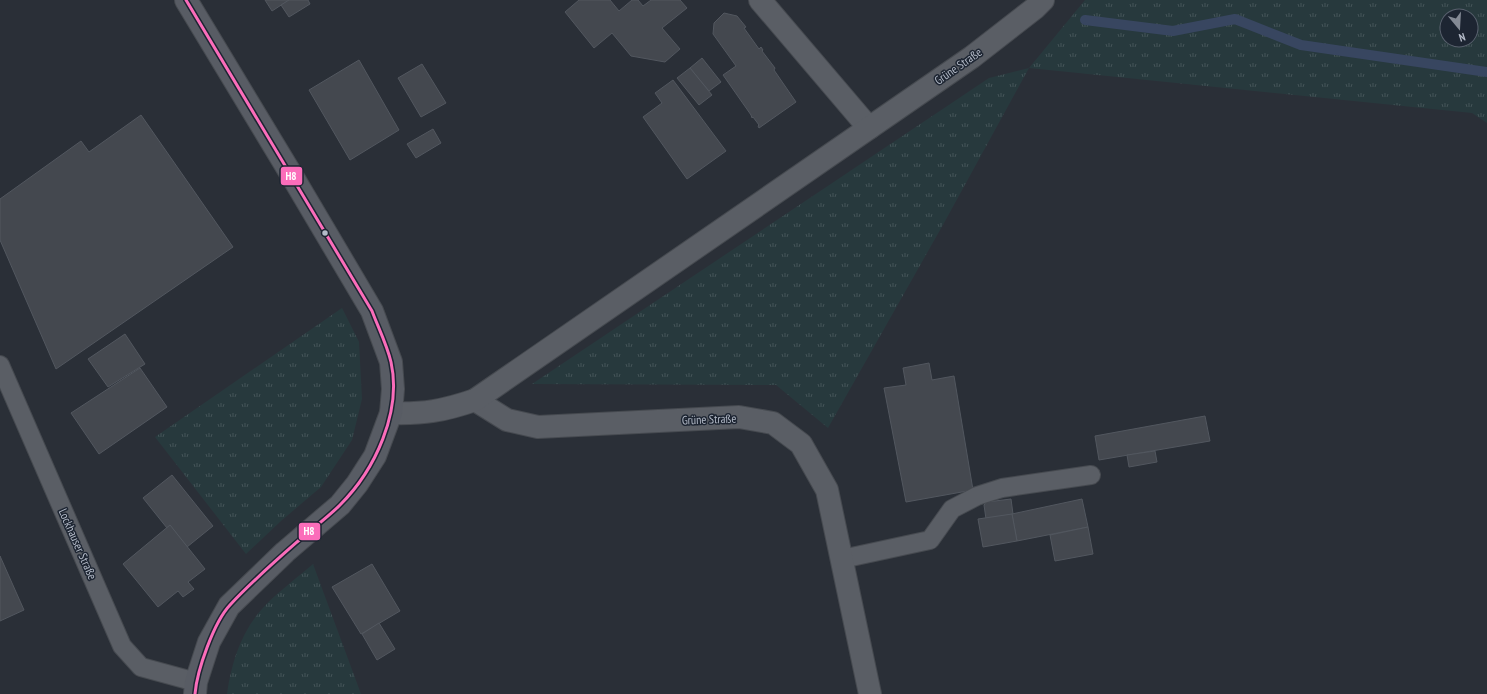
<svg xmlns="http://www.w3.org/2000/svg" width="1487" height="694" font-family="'PT Sans Narrow',sans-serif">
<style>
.grass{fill:url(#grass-tufts);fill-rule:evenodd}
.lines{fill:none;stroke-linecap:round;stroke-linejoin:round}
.stream{stroke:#384660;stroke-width:10}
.building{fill:#44484f;stroke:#52575f}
.lane-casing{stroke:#464a50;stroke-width:20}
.street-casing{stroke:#464a50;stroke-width:24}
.secondary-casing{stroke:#464a50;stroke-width:24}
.lane{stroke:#5a5e65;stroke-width:18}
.street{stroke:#5a5e65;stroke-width:22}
.secondary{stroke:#585c64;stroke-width:22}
.bus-1-casing{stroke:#1d2532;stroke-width:6}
.bus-1{stroke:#fb6dba;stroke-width:3}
.bus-dot{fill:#b4bbc8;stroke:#1d2532;stroke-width:1.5}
.labels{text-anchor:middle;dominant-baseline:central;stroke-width:3;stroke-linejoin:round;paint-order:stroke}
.street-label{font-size:12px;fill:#b4bbc8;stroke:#1d2532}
.line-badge{stroke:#1d2532;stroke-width:1.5}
.badge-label{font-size:11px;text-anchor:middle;font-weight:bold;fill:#fff}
</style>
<defs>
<pattern id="grass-tufts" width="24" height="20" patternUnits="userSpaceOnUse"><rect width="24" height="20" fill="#27393d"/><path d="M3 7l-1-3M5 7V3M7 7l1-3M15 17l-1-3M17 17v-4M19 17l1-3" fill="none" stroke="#445458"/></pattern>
</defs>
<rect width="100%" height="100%" fill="#2a2f37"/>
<g class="grass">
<path d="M1085,0H1487V123L1472,113L1029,68L944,223L828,428L776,385L532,384L989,78L1029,68ZM1447,16H1471V40H1447Z"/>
<polygon points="342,308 359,342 362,399 352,440 321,487 281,521 246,554 155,437"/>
<path d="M313,564L361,694H227C231,664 241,632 262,609C276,593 296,579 313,564Z"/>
</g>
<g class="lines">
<polyline class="stream" points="1085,20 1173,31 1235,19 1301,45 1487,72"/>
</g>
<g class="building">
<polygon points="265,0 289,0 272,11"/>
<polygon points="289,0 308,0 310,4 289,17 281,5"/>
<polygon points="579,0 610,0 619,11 632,0 638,0 643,6 651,0 680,0 687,8 662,28 680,49 665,62 631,56 612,33 594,48 565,12"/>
<polygon points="724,13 737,16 746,27 744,28 759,49 761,47 763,50 762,51 775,68 774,70 796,102 759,128 758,126 759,125 753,117 752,118 751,115 723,75 736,66 713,34 714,23"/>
<polygon points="702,58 721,82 709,91 690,68"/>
<polygon points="359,60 399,130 350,160 309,90"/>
<polygon points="422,64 446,103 421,117 398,78"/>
<polygon points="690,68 712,95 699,105 677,78"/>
<polygon points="673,80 726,151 687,179 643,117 662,103 655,93"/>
<polygon points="141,115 233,247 56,369 0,240 0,199 81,141 89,152"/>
<polygon points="433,129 441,143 416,158 407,144"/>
<polygon points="125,334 145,364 108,387 88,359"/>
<polygon points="929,363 932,380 954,376 973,490 906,502 884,388 906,385 903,368"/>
<polygon points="140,368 167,407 99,454 71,413"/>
<polygon points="1205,416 1210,441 1099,460 1095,436"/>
<polygon points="1155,451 1157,462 1129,467 1127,455"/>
<polygon points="172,475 213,526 187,547 170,525 167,528 143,498"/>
<polygon points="1011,499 1013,514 986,519 984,505 987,502"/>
<polygon points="1082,499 1088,527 1017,541 1012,514"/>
<polygon points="1012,514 1017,541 983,547 978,519"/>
<polygon points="170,525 205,569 188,582 194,589 183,597 178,591 158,607 123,564"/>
<polygon points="1088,527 1093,554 1055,561 1050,535"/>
<polygon points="0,556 24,610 0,621"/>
<polygon points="372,564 400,611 361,634 332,587"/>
<polygon points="379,623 395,649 377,660 362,634"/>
</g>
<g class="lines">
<defs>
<g id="lane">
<polyline points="0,365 122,646 141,667 196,682"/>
<polyline points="842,559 930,540 952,509 977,496 1002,488 1091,475"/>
</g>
<g id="street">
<polyline points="760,0 869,128"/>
<polyline points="475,400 507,420 538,427 739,417 773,423 801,444 827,490 870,694"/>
<path d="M391,413C424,414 443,411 475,400L972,57L1035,8L1043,0"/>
</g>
<polyline id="secondary" points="186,0 288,169 372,311 391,362 393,389 391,413 375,456 357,484 340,505 285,552 229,606 209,642 196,682 195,694"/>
</defs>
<use href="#lane" class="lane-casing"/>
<use href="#street" class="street-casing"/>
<use href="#secondary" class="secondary-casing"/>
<use href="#lane" class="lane"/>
<use href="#street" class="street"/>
<use href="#secondary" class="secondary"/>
<defs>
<path id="bus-1" d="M186,0L372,311C378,327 387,345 391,362C402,412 375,470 340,505C329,516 317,525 305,535C280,557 253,580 230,605C214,622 197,670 195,694"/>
</defs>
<use href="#bus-1" class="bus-1-casing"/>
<use href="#bus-1" class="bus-1"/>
</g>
<circle class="bus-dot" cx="325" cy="233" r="3.5"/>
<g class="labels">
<g class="street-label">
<text transform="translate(958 66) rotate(-35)">Grüne Straße</text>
<text transform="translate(709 419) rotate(-2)">Grüne Straße</text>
<text transform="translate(78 544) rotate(66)">Lockhauser Straße</text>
</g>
</g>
<g class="line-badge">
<rect x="280" y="166" width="23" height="20" rx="4" fill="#fb6dba"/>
<rect x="298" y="522" width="23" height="19" rx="4" fill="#fb6dba"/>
</g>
<g class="badge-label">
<text x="291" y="180">H8</text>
<text x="309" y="535">H8</text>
</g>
<g transform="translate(1459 28) rotate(162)"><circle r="19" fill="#1d2532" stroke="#59616e"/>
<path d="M0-3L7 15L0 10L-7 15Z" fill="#848a95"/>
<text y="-6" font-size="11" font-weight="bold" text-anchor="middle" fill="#b4bbc8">N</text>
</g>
</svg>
